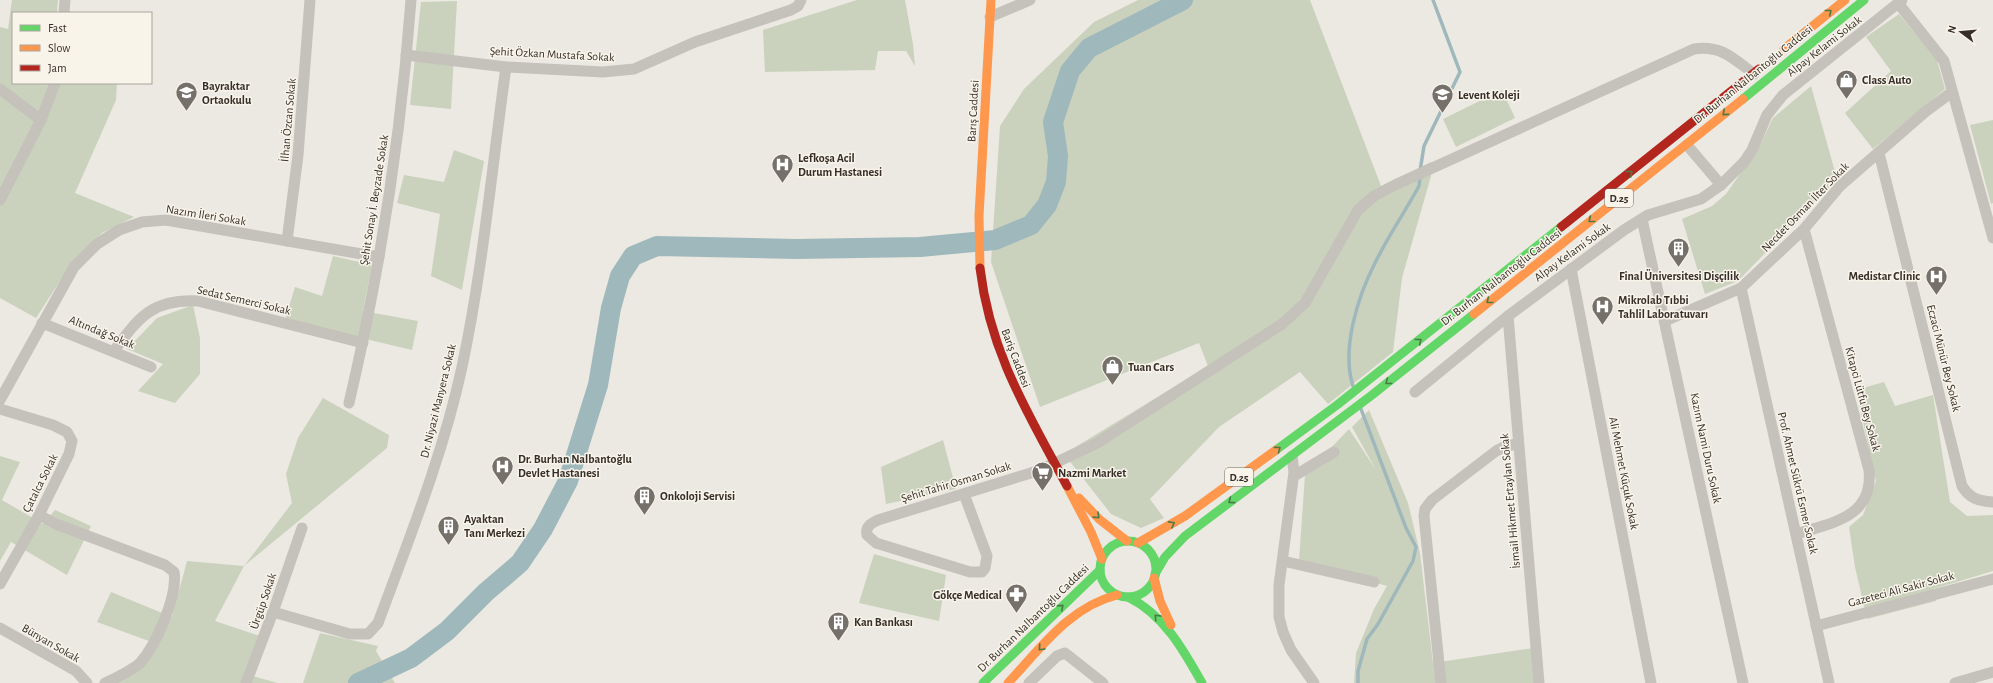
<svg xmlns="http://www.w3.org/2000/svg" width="1993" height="683" font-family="'Alegreya Sans',sans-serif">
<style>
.green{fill:#cad2bd}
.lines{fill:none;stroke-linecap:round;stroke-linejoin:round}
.stream{stroke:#9fb8bc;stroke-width:3.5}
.river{stroke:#9fb8bc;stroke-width:20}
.street{stroke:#c5c1bb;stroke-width:11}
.fast{stroke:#63d668;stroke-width:9}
.slow{stroke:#ff974d;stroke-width:9}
.jam{stroke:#b3261e;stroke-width:9}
.oneway{stroke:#4a7a45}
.labels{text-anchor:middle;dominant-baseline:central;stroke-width:3;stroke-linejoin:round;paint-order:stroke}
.shield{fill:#f8f4ea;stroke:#706a63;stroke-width:1}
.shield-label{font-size:11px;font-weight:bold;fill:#362f29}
.street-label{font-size:12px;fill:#362f29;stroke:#f8f4ea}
.poi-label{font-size:12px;font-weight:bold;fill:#362f29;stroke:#f8f4ea;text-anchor:start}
</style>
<rect width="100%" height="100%" fill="#ece9e2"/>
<g class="green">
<polygon points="12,0 58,0 57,13 13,13 13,83 117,83 116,100 75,193 134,217 102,233 69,267 36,318 0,298 0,27 8,29"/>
<polygon points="857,0 905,0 913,44 915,66 906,51 878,51 875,70 765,72 763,30"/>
<polygon points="1138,0 1310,0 1381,186 1431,162 1431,176 1402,278 1393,352 1328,404 1300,372 1219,427 1150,499 1164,518 1141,528 1111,514 1064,454 1208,366 1199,343 1040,407 991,262 1000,126 1024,89 1094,22"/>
<polygon points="457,1 451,109 410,105 421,2"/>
<polygon points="1899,14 1937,60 1945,89 1873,149 1845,113 1891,71 1866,37"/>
<polygon points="1811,86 1837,179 1738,281 1705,294 1682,219 1712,206 1726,194 1760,145 1773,118"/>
<polygon points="1502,90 1515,118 1456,147 1443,119"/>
<polygon points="1993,120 1993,203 1991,204 1970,125"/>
<polygon points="454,150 484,161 462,290 431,276 440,214 397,203 404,175 444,182"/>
<polygon points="333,256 372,265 363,311 418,321 412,350 285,320 295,287 322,296"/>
<polygon points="193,305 200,338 200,374 175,403 138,391 163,364 127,349 157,318"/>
<polygon points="1884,382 1895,406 1933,395 1950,502 1967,516 1993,515 1993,571 1933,589 1936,601 1867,619 1855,567 1849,527 1863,515 1876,481 1856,390"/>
<polygon points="323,398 389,435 387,448 244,566 215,621 260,636 245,674 278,683 113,683 157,644 97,622 111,592 172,617 187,561 244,566 292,503 286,474 298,438"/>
<polygon points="1369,410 1408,503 1420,553 1433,663 1540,647 1544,683 1354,683 1356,653 1374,609 1387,586 1299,561 1305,475 1349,429 1376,470 1352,427"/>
<polygon points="943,440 956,489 886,504 881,467"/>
<polygon points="0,456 20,462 2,500 43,524 55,510 91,526 67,575 11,542 0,561"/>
<polygon points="874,554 946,575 939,621 859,603"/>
<polygon points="320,633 378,646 376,651 395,683 303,683"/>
</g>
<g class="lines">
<g class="stream">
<polyline points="1420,171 1424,146 1460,72 1433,0"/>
<path d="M1353,386C1341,349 1358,296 1375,263C1388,236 1405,212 1419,186L1420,177"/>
<polyline points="1358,683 1358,671 1367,639 1378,624 1413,561 1416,547 1406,528 1361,409"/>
</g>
<polyline class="river" points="358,683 411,658 447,631 486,592 520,563 543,529 568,481 598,385 611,308 620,276 633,256 657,246 797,249 920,247 995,240 1031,225 1047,205 1056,182 1058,156 1053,122 1070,71 1089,48 1183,0"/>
<g class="street">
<polyline points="1898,3 1944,61 1993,238"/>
<polyline points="64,13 65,0"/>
<polyline points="990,17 1030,0"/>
<polyline points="406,55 506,67 603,72 634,69 695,42 791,10 798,6 801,0"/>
<polyline points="0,89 41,120"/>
<polyline points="1687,145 1721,185"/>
<path d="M1879,153L1962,486C1970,499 1979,501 1993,502"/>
<polyline points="0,200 41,120 55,83"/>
<polyline points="1642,219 1743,683"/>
<polyline points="287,241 298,155 310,0"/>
<polyline points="1571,269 1651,683"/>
<polyline points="1741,288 1829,683"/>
<polyline points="1508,316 1539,683"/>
<polyline points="1665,321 1741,288 1804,229 1840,186 1925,112 1952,92"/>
<polyline points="42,323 151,367"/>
<path d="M114,351C139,317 152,299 198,301L363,343"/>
<polyline points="1415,392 1508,316 1624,230 1648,215 1701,199 1721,185 1744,162 1752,150 1767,115 1783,95 1902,0"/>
<polyline points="0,400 74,267 97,244 119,230 142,222 166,220 379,257"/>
<path d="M349,403C380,271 401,135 411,0"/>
<polyline points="0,409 53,425 67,432 72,441 69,454 39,515 0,584"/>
<polyline points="1292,456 1294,472 1279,585 1279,617 1283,632 1291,650 1314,683"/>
<polyline points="1294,476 1334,452"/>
<path d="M964,494L987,556L985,568L982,572H970L876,543L867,535C865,526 872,523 878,520L1031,473L1055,463L1097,443L1282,324L1305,303L1358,210L1374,196L1395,185L1694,49C1721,45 1733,58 1754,74"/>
<path d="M39,515L56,524L165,565L174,572C178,596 156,645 140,663C134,669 114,679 105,683"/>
<path d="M1796,534C1830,523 1874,518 1869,470L1804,229"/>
<polyline points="1283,561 1374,582"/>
<path d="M273,612L350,634H368L378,623C409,539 443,455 462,367C483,268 492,167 506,67"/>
<polyline points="1816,626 1993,579"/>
<polyline points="0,628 76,671 87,683"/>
<polyline points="246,683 273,612 302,528"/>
<polyline points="1029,683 1057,656 1065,653 1103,683"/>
<polyline points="1441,683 1424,516 1425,509 1432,500 1496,451 1506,446 1517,444"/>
<polyline points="1955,683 1993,672"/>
</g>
<g class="fast">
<polyline points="1743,99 1864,0"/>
<polyline points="1276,450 1337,405 1561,227"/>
<circle cx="1128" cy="569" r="28"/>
<polyline points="1155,574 1165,557 1185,536 1372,395 1474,314"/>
<path d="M1128,597C1164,615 1183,649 1202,683"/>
<polyline points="983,683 1100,570"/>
</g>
<g class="slow">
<polyline points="1784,49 1845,0"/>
<polyline points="980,268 979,216 991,0"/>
<polyline points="1474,314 1743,99"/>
<polyline points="1067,486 1091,532 1102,559"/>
<polyline points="1079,498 1099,519 1127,541"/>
<polyline points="1138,543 1185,516 1276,450"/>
<polyline points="1154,578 1160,601 1171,625"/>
<path d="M1008,683C1040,649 1069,607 1117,595"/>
</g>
<g class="jam">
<polyline points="1561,227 1759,69"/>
<path d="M980,268C990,353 1028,413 1067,486"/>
</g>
</g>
<defs><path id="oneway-chevron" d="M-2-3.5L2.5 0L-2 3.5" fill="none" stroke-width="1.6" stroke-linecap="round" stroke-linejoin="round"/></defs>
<g class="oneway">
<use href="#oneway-chevron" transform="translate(1829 12) rotate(-39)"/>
<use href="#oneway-chevron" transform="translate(1725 113) rotate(140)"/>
<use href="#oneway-chevron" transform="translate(1630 173) rotate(-39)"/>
<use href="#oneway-chevron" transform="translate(1591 220) rotate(142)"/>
<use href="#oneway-chevron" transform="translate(1489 301) rotate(142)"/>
<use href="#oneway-chevron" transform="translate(1419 341) rotate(-39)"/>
<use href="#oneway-chevron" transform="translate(1388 382) rotate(142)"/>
<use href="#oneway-chevron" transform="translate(1278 449) rotate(-36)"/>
<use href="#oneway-chevron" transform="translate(1231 501) rotate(143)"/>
<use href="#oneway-chevron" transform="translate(1097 516) rotate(44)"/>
<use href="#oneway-chevron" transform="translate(1172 524) rotate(-28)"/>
<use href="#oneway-chevron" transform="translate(1061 607) rotate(-42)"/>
<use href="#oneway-chevron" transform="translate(1157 617) rotate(-133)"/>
<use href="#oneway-chevron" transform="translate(1041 648) rotate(133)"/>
</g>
<defs>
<symbol id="shop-pin" viewBox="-11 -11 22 30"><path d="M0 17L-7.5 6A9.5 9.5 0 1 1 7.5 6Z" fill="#76706a" stroke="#f8f4ea"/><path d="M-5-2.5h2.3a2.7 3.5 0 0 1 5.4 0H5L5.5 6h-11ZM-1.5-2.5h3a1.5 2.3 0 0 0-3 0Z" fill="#fff"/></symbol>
<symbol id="school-pin" viewBox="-11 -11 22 30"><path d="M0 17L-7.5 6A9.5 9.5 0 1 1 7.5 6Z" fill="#76706a" stroke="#f8f4ea"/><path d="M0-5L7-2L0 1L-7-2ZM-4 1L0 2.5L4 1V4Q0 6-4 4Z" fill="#fff"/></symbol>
<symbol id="university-pin" viewBox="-11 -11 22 30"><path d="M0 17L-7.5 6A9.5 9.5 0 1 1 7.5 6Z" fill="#76706a" stroke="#f8f4ea"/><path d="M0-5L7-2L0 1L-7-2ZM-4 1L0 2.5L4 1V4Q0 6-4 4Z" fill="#fff"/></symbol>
<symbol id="hospital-pin" viewBox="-11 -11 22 30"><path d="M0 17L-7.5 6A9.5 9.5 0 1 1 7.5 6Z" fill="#76706a" stroke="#f8f4ea"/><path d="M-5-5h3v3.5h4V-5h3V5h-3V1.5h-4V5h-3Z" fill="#fff"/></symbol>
<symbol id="building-pin" viewBox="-11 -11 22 30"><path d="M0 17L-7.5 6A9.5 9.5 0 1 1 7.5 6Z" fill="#76706a" stroke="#f8f4ea"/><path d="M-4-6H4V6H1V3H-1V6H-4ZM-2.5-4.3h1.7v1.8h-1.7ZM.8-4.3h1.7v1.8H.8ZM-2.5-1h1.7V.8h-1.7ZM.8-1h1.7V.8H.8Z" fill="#fff"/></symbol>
<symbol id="supermarket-pin" viewBox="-11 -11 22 30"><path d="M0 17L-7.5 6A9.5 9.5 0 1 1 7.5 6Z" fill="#76706a" stroke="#f8f4ea"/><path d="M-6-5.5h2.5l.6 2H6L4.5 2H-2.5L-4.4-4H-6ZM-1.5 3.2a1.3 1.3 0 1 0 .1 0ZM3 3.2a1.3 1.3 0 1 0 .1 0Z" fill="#fff"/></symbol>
<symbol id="pharmacy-pin" viewBox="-11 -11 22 30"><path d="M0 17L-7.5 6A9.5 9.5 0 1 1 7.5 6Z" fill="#76706a" stroke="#f8f4ea"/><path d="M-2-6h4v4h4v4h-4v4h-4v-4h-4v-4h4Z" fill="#fff"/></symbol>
</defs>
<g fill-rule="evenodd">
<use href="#shop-pin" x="1834" y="68" width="25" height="34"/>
<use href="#school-pin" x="174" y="80" width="25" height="34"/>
<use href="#university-pin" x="1430" y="82" width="25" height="34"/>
<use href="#hospital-pin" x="770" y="152" width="25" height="34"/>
<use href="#building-pin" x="1666" y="236" width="25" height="34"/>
<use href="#hospital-pin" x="1924" y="264" width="25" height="34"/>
<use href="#hospital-pin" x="1590" y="294" width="25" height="34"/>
<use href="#shop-pin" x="1100" y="354" width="25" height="34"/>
<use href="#hospital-pin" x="490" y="454" width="25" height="34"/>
<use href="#supermarket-pin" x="1030" y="460" width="25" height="34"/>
<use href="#building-pin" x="632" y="484" width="25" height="34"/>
<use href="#building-pin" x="436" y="514" width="25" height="34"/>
<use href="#pharmacy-pin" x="1004" y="582" width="25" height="34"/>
<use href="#building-pin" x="826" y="610" width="25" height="34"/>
</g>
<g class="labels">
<g class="shield">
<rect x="1605" y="189" width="28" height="18" rx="3"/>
<rect x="1225" y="468" width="28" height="18" rx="3"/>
</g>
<g class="shield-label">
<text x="1619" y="198">D.25</text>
<text x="1239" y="477">D.25</text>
</g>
<g class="street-label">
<text transform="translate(1824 46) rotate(-38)">Alpay Kelami Sokak</text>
<text transform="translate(552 54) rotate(3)">Şehit Özkan Mustafa Sokak</text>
<text transform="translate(1753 74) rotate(-39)">Dr. Burhan Nalbantoğlu Caddesi</text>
<text transform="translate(973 111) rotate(-87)">Barış Caddesi</text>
<text transform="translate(288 120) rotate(-85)">İlhan Özcan Sokak</text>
<text transform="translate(374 200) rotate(-81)">Şehit Sonay İ. Beyzade Sokak</text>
<text transform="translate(1805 207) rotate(-46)">Necdet Osman İlter Sokak</text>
<text transform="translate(206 215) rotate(9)">Nazım İleri Sokak</text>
<text transform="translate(1572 252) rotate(-36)">Alpay Kelami Sokak</text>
<text transform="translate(1501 277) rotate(-38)">Dr. Burhan Nalbantoğlu Caddesi</text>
<text transform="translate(244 300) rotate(13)">Sedat Semerci Sokak</text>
<text transform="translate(102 332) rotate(22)">Altındağ Sokak</text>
<text transform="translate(1016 358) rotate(69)">Bariş Caddesi</text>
<text transform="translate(1944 358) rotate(76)">Eczaci Münür Bey Sokak</text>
<text transform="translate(1863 399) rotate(75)">Kitapci Lütfu Bey Sokak</text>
<text transform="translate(438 401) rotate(-76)">Dr. Niyazi Manyera Sokak</text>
<text transform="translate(1706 448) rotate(78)">Kazım Nami Duru Sokak</text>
<text transform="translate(1624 473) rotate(79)">Ali Mehmet Küçuk Sokak</text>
<text transform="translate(956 482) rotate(-17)">Şehit Tahir Osman Sokak</text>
<text transform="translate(40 483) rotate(-63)">Çatalca Sokak</text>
<text transform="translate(1798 483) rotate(77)">Prof. Ahmet Sükrü Esmer Sokak</text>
<text transform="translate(1510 501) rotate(-95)">İsmail Hikmet Ertaylan Sokak</text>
<text transform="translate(1901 589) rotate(-15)">Gazeteci Ali Sakir Sokak</text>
<text transform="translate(263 601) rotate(-71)">Ürgüp Sokak</text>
<text transform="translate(1033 618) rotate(-44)">Dr. Burhan Nalbantoğlu Caddesi</text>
<text transform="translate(51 643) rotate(30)">Bünyan Sokak</text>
</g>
<g class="poi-label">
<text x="1862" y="80">Class Auto</text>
<text x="202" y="86">Bayraktar<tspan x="202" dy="14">Ortaokulu</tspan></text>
<text x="1458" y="95">Levent Koleji</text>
<text x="798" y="158">Lefkoşa Acil<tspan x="798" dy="14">Durum Hastanesi</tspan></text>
<text x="1679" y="276" text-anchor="middle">Final Üniversitesi Dişçilik</text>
<text x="1920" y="276" text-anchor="end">Medistar Clinic</text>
<text x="1618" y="300">Mikrolab Tıbbi<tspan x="1618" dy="14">Tahlil Laboratuvarı</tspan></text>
<text x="1128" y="367">Tuan Cars</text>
<text x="518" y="459">Dr. Burhan Nalbantoğlu<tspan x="518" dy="14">Devlet Hastanesi</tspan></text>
<text x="1058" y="473">Nazmi Market</text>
<text x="660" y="496">Onkoloji Servisi</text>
<text x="464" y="519">Ayaktan<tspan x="464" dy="14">Tanı Merkezi</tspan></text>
<text x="1002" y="595" text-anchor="end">Gökçe Medical</text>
<text x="854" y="622">Kan Bankası</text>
</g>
</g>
<rect x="12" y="12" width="140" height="72" fill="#f8f4ea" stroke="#aaa59d"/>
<rect x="20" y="25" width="20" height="6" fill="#63d668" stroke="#aaa59d"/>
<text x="48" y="32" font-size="12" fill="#362f29">Fast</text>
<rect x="20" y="45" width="20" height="6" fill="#ff974d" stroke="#aaa59d"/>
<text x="48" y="52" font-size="12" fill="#362f29">Slow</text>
<rect x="20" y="65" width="20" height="6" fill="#b3261e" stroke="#aaa59d"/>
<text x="48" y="72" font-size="12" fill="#362f29">Jam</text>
<g transform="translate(1961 32) rotate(286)" stroke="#f8f4ea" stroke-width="3" paint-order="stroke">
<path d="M0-3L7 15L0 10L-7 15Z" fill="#362f29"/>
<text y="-6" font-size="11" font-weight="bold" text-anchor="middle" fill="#362f29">N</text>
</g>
</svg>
